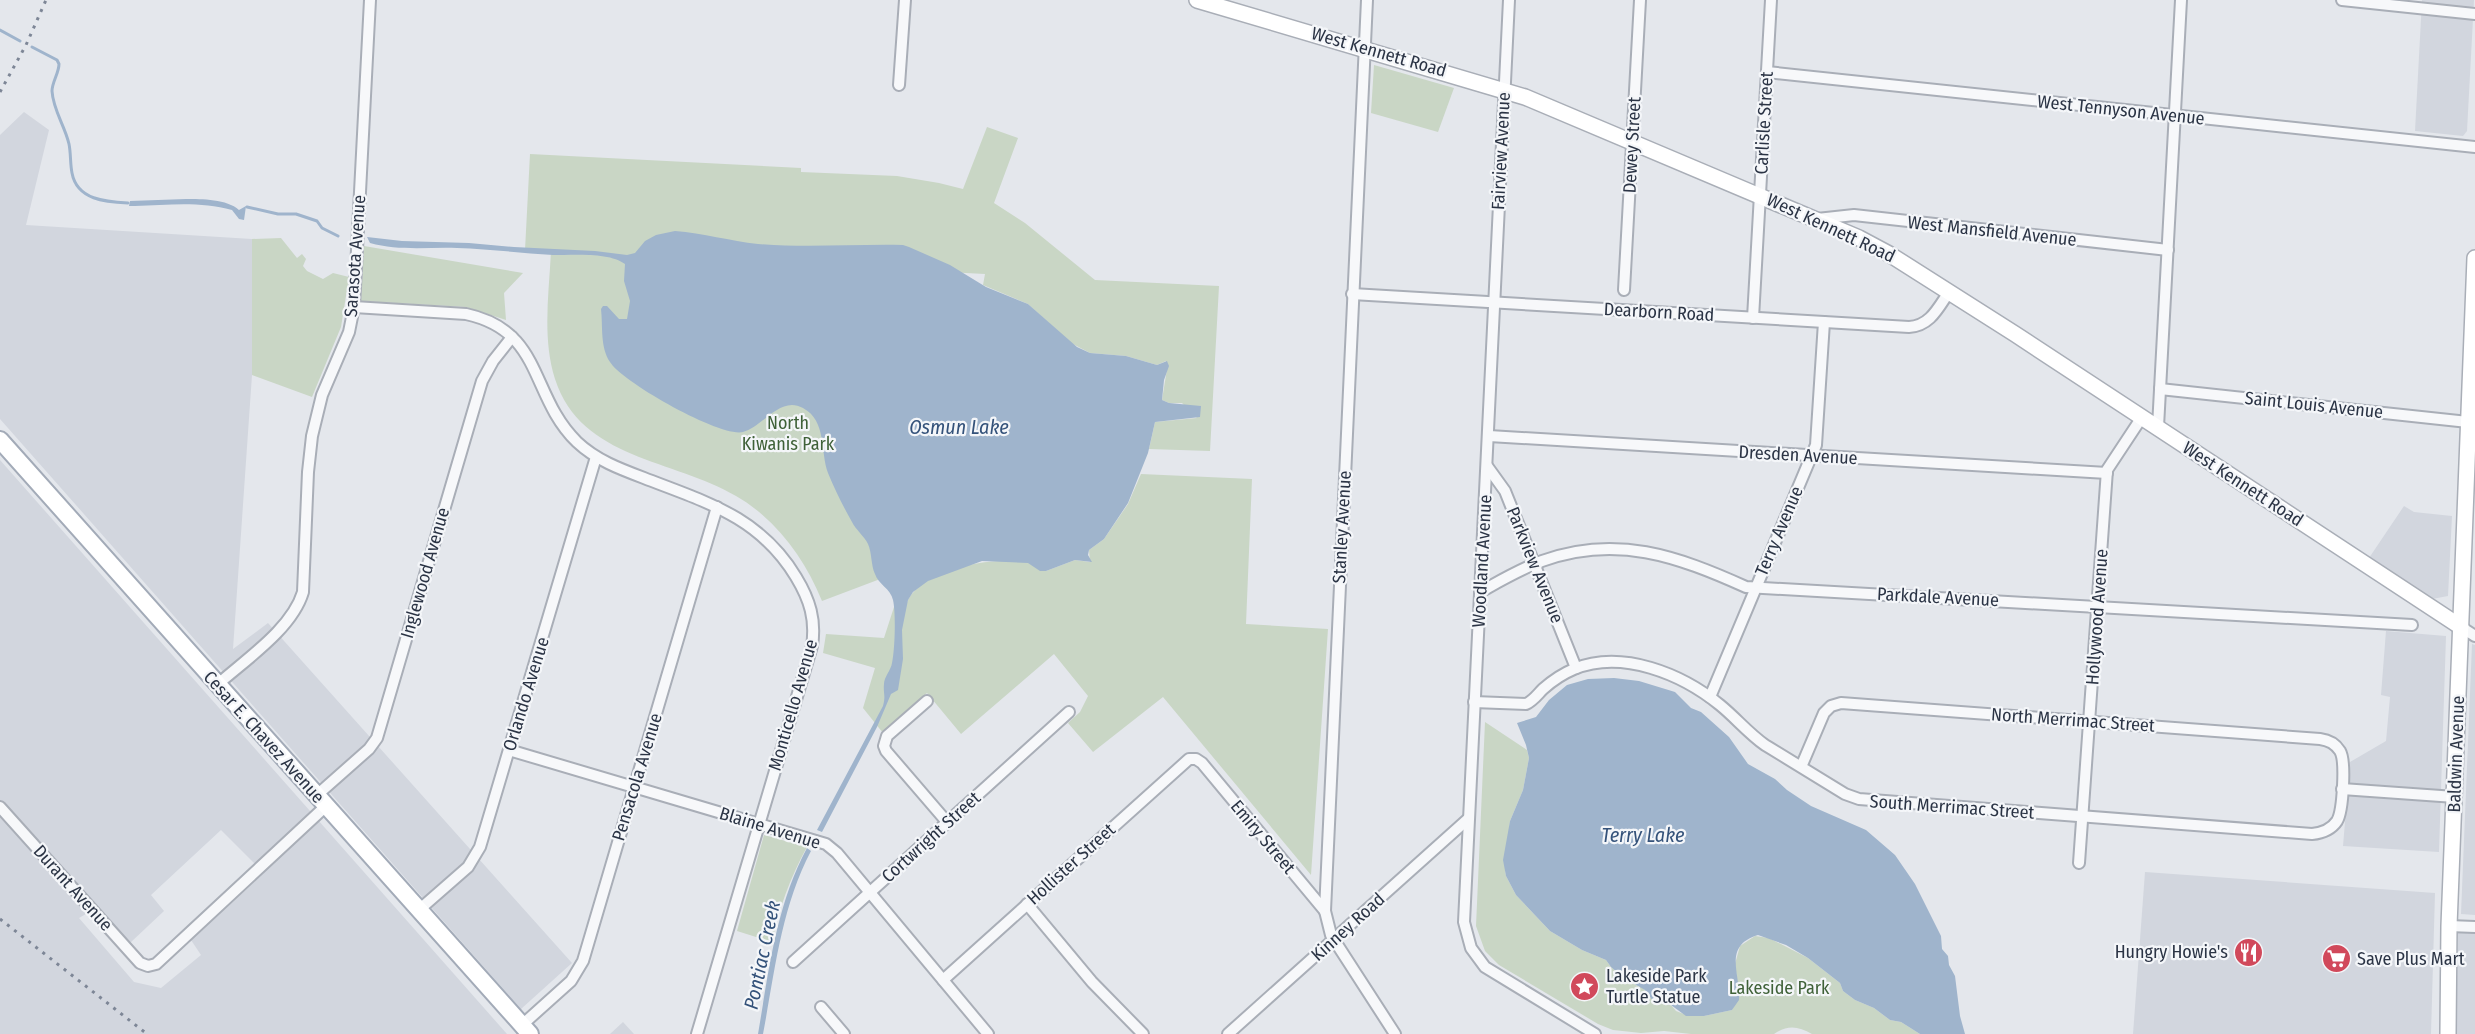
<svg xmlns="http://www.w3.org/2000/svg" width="2475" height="1034" font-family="'Fira Sans Condensed',sans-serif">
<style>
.built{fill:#d2d6de;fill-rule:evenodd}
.green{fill:#c9d6c5}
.water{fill:#9fb4cc}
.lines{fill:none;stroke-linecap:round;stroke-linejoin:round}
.stream{stroke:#9fb4cc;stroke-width:3}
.street-casing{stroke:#a9aeb7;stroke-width:14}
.secondary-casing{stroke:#a9aeb7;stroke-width:18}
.primary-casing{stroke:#a3abb8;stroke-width:20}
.street{stroke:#f7f8fa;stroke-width:10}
.secondary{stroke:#fff;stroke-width:15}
.primary{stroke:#fff;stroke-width:16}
.rail{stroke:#7d8696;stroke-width:3;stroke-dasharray:3 6;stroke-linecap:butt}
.labels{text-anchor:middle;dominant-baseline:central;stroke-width:4.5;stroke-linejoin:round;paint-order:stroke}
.street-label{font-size:18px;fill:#2b3445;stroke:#f4f6f9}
.park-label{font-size:18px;fill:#3f6138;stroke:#f4f6f9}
.poi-label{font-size:18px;fill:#2b3445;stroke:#f4f6f9;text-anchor:start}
.water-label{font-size:20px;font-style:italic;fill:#34527a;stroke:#f4f6f9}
</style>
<rect width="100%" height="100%" fill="#e4e7ec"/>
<g class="built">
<polygon points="2422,0 2474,0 2467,131 2463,136 2415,131"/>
<polygon points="24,112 49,130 26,225 252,239 252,375 233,649 268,623 572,963 521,1009 0,419 0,135"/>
<path d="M0,460L507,1034H0ZM221,830L264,873L191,940L201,955L161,988L134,982L79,918L98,907L130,943L164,911L151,895Z"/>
<polygon points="2404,506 2414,512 2452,516 2448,596 2432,599 2369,558"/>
<polygon points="2386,631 2446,636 2439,852 2343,846 2350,762 2386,741 2390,697 2381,695"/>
<polygon points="2472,644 2475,645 2475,915 2461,914"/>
<polygon points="2145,872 2435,893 2431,1034 2133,1034"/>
<polygon points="2458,932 2475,932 2475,1034 2456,1034"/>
<polygon points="623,1022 634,1034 610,1034"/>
</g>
<g class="green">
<polygon points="1374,65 1454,88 1438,132 1371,113"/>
<path d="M987,127L1018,138L994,203L1025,223L1095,280L1219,286L1210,451L1149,449L1155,422L1197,418L1182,403H1169L1162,400L1167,369L1166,361L1157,365L1126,356L1090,353L1071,343L1028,304L983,285L985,274L693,259L843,354L904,570L822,601C805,559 776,519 736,496C674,459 581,460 555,379C542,338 549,293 551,251L525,250L530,154L801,168V172L897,176L939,183L963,189Z"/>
<polygon points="281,238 297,258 302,254 306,259 303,266 307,271 323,279 333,273 349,277 341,327 312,397 252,375 252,239"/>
<polygon points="364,246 523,273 504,293 506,320 466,307 361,301"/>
<path d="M1141,474L1252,479L1246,624L1328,629L1311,875L1163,697L1093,752L1068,723L1080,712L1088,696L1054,654L961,734L927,693L883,733L863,708L875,668L823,653L826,634L884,638L894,607L906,605C917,569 996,555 1029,563C1034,565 1040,569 1046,571L1075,560L1090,562L1089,550L1104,539L1128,504Z"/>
<path d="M1485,722L1527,750L1529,758L1523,790L1510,821L1505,870L1506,876L1516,895L1550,931L1582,950L1606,960L1611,967L1631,983L1643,988L1652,999L1658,1003L1671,1005L1676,1011L1689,1016H1704L1732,1010L1739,994L1735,964L1740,946L1755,936L1769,938L1808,958L1840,983L1843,991L1855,1000L1874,1008L1890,1020L1901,1022L1920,1034H1812C1798,1026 1787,1025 1774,1034H1691L1664,1031L1641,1033L1613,1030L1598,1024L1499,965L1485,951L1476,926Z"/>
<path d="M764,835L807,847C790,878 779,908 772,942L737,931Z"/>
</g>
<g class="water">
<path d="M186,199C202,199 227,199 239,210L246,206L244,220L239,219L232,210C200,201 168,205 135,206H129L130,201Z"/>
<path d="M675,231C703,233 730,241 758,244C806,248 854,244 903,245L909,247L950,265L986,287L1028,304L1077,347L1090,353L1126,356L1157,365L1167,361L1169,366L1164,380L1162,400L1169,403L1201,406L1200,417L1155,422L1148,453L1128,503L1104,539L1089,550L1088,555L1092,562L1075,560L1046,571H1040L1028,563L982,561L928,581L913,592L908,600L902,630L903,659L898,690L891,694L877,727L822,832L817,830L883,706C886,695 883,693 884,684C884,677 891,670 892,663C895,649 896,613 893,600C891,589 878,584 875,574C871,566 872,553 868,544C864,536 856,530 852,522C843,506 835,490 828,473C820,451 827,421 803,408C780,395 763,427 743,432C721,438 622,382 610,362C600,347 603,327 601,309L603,306H607L619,319H627L630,301L624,281L625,264C610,252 572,255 553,255C521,253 489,249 457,248C428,247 398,251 370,243L367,237L402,241L469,243L514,247L595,251L627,255L635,253L645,241L656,235Z"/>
<path d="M1614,678L1639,681L1675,692L1691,708L1701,712L1729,737L1748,764L1775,779L1787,790L1811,806L1866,830L1895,855L1915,884L1941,936L1942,949L1948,956L1949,965L1955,976L1960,1016L1965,1034H1920L1901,1022L1890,1020L1874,1008L1855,1000L1843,991L1840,983L1808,958L1786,945L1758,935C1722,946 1741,974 1739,1000L1732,1010L1704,1016H1686L1671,1005L1653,1001L1645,990L1624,978L1611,967L1606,960L1582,950L1550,931L1516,895L1506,876L1503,860L1510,821L1523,790L1529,758L1526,745L1517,723L1536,717L1549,700L1567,685L1588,679Z"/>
<path d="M807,848L811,851C781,908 775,971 763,1034H758C769,970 776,906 807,848Z"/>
</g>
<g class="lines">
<g class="stream">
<polyline points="0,30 20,41"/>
<path d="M32,47L57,60L59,64C59,73 52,82 52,91C53,110 65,126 69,144C71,154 70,163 72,173C77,200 106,202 128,203"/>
<polyline points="247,207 278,214 296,214 317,221 322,228 338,236"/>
</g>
<defs>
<g id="street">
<polyline points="1367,0 1325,911 1331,935 1395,1034"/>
<polyline points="1509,0 1464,922 1471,948 1485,967 1595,1034"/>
<polyline points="2342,0 2475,14"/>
<polyline points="1767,72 2475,147"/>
<polyline points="899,85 905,0"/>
<polyline points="1817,219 1854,215 2168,250"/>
<polyline points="1624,290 1640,0"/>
<path d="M1352,294L1909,327C1930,326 1938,308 1949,292"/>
<path d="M354,307L466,314C544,331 529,395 577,442C596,460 620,469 644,478C706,502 760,517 796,577C810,600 816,620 812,646L697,1034"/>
<polyline points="1753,318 1771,0"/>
<polyline points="2160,389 2468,422"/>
<polyline points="2158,427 2181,0"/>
<polyline points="1489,436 2107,473"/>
<polyline points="1487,466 1505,491 1576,668"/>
<path d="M1480,592C1500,581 1520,569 1542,561C1616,534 1677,556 1746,587L2412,625"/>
<polyline points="2461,627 2475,636"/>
<path d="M217,685C245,660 292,629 303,592L308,472L312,436L322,395L349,332L354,307L370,0"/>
<polyline points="1710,697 1816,445 1824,322"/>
<polyline points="927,701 887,736 884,746 886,751 947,822"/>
<path d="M1474,702L1526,704C1533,701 1537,695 1543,689C1552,681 1562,674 1574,669C1622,649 1682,674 1720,705C1736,718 1748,733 1765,745L1770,748L1845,794L1859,799L2312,834C2322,833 2331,830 2337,821C2343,811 2346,761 2340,751C2335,743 2328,740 2320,739L1841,703L1831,706L1824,713L1801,767"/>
<polyline points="509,750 826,844 837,853 988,1034"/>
<polyline points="2342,789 2455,797"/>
<polyline points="317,795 369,749 377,738 482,381 493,361 512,337"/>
<polyline points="0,807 140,963 148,966 156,964 326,806"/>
<polyline points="2079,863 2107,470 2142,417"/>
<polyline points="1027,904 1092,982 1143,1034"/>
<polyline points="420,909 468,867 480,847 596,457"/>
<polyline points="2449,926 2475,927"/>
<polyline points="793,962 1069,712"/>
<polyline points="943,980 1189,759 1196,759 1202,763 1325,911"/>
<polyline points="821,1007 844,1034"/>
<polyline points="522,1025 571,981 583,961 717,507"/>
<polyline points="1228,1034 1468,819"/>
</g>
<g id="secondary">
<polyline points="1197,0 1525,97 1859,238 1889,254 2015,334 2461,627"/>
<polyline points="2448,1034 2449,926 2475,258"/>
</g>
<polyline id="primary" points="0,440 530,1034"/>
</defs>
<use href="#street" class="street-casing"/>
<use href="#secondary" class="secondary-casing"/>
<use href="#primary" class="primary-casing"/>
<use href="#street" class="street"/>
<use href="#secondary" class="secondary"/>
<use href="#primary" class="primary"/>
<g class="rail">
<polyline points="0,92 26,45 46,0"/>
<polyline points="0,919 147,1034"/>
</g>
</g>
<defs>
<symbol id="restaurant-disc" viewBox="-11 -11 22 22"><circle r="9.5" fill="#d1495b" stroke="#f4f6f9"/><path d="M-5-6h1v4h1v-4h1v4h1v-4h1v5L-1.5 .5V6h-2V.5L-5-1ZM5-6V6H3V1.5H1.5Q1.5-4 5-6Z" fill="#fff"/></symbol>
<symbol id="supermarket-disc" viewBox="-11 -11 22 22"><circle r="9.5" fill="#d1495b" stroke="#f4f6f9"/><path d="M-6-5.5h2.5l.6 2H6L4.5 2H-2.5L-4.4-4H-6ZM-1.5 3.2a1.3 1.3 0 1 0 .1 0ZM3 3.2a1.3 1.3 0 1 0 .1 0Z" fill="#fff"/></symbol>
<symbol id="sight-disc" viewBox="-11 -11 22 22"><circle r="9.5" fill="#d1495b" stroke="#f4f6f9"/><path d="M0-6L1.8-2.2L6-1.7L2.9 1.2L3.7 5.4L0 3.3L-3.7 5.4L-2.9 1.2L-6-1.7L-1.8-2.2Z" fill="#fff"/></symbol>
</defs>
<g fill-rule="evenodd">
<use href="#restaurant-disc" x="2232" y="936" width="33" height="33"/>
<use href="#supermarket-disc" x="2320" y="942" width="33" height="33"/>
<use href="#sight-disc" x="1568" y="970" width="33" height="33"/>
</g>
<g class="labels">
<g class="street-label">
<text transform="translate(1379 52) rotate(16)">West Kennett Road</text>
<text transform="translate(2121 110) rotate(6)">West Tennyson Avenue</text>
<text transform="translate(1764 123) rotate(-87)">Carlisle Street</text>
<text transform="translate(1632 145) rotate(-87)">Dewey Street</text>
<text transform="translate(1501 151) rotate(-87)">Fairview Avenue</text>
<text transform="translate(1831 228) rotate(25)">West Kennett Road</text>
<text transform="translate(1992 231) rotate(6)">West Mansfield Avenue</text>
<text transform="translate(355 256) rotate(-86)">Sarasota Avenue</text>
<text transform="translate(1659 312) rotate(3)">Dearborn Road</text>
<text transform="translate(2314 405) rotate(6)">Saint Louis Avenue</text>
<text transform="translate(1798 455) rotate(3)">Dresden Avenue</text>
<text transform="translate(2243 484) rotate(33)">West Kennett Road</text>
<text transform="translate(1342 527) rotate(-87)">Stanley Avenue</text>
<text transform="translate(1779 531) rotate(-67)">Terry Avenue</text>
<text transform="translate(1482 561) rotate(-87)">Woodland Avenue</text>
<text transform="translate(1535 565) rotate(68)">Parkview Avenue</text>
<text transform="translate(425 573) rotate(-74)">Inglewood Avenue</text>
<text transform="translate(1938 597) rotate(3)">Parkdale Avenue</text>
<text transform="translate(2097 617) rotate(-86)">Hollywood Avenue</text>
<text transform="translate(526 694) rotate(-73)">Orlando Avenue</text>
<text transform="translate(793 705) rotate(-74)">Monticello Avenue</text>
<text transform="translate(2073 720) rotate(4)">North Merrimac Street</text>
<text transform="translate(264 737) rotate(48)">Cesar E. Chavez Avenue</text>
<text transform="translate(2456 754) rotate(-88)">Baldwin Avenue</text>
<text transform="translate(637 777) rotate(-73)">Pensacola Avenue</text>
<text transform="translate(1952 807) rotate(4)">South Merrimac Street</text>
<text transform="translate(770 828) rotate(17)">Blaine Avenue</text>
<text transform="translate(931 837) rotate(-42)">Cortwright Street</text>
<text transform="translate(1263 837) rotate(50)">Emiry Street</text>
<text transform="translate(1071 864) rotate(-42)">Hollister Street</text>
<text transform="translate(73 888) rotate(48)">Durant Avenue</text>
<text transform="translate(1348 927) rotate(-42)">Kinney Road</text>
</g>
<g class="park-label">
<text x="788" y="423">North<tspan x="788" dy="21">Kiwanis Park</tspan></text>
<text x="1779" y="988">Lakeside Park</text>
</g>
<g class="poi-label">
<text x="2228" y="952" text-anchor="end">Hungry Howie's</text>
<text x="2357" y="959">Save Plus Mart</text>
<text x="1606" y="976">Lakeside Park<tspan x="1606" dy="21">Turtle Statue</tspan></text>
</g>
<g class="water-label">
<text x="959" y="427">Osmun Lake</text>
<text x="1643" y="835">Terry Lake</text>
<text transform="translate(762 955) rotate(-78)">Pontiac Creek</text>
</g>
</g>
</svg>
